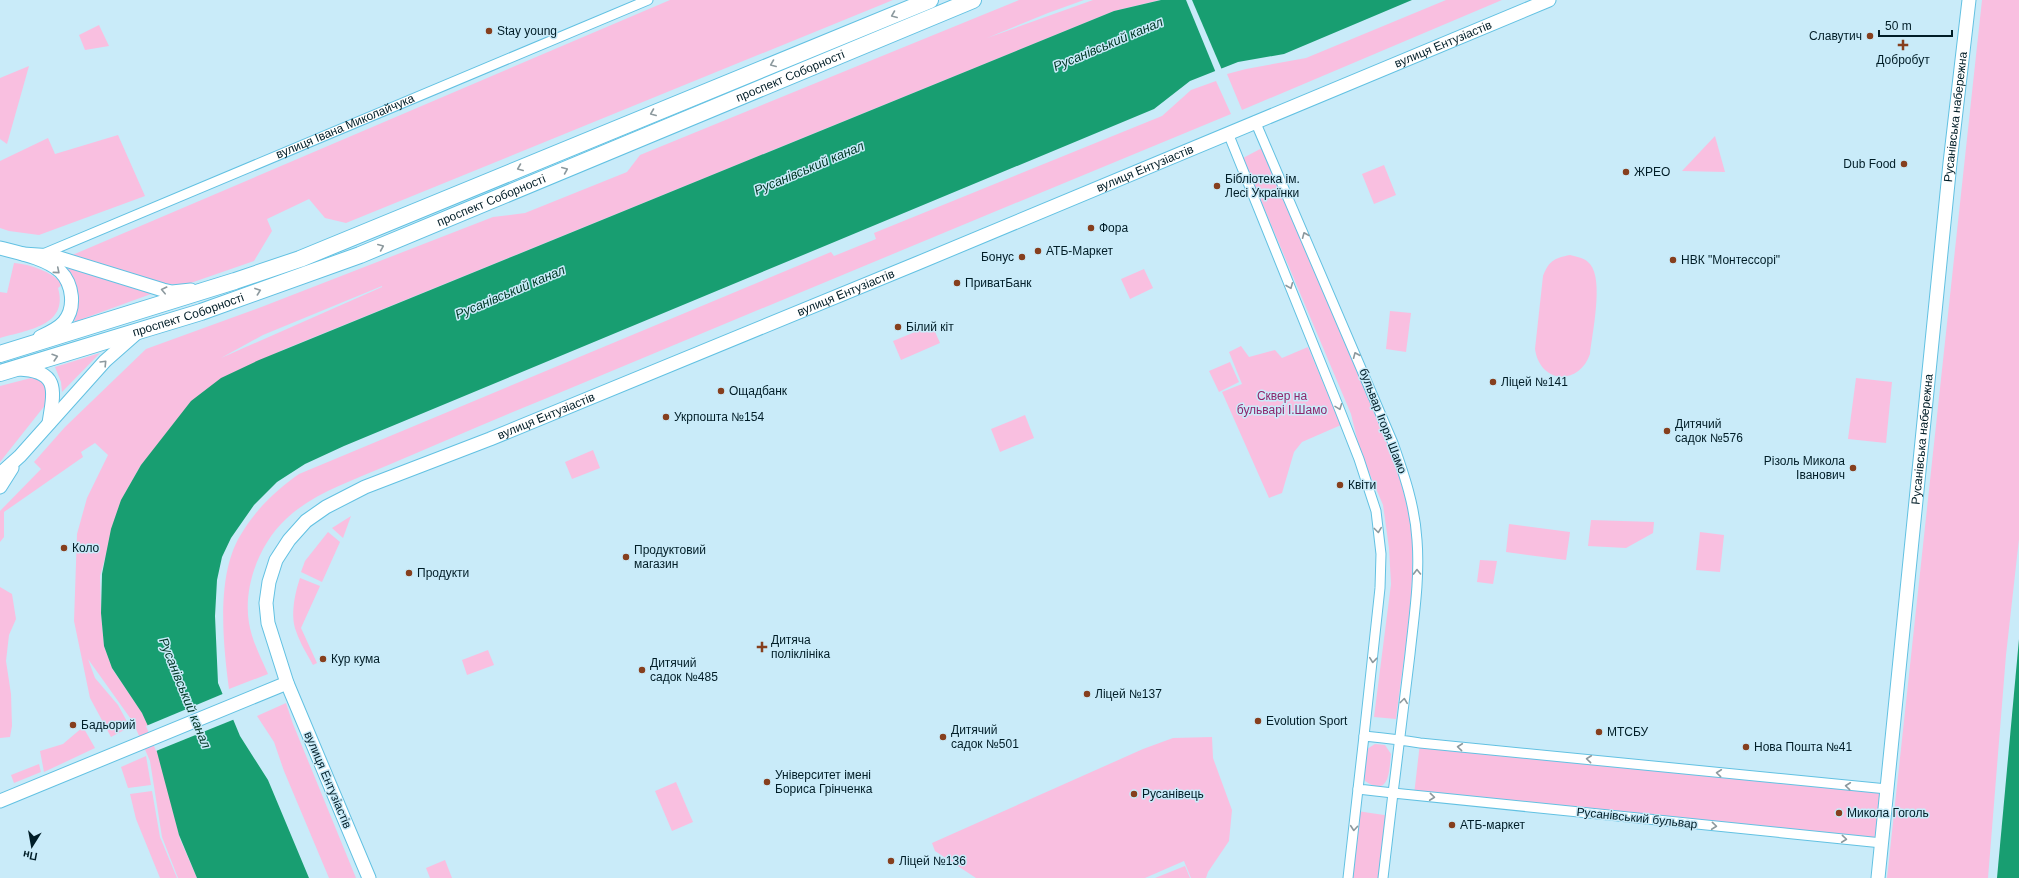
<svg xmlns="http://www.w3.org/2000/svg" width="2019" height="878" font-family="Arial,sans-serif">
<style>
.green{fill:#f9bfe0;fill-rule:evenodd}
.water{fill:#189e71}
.pier{fill:#c9ebf9}
.lines{fill:none;stroke-linecap:round;stroke-linejoin:round}
.street-casing{stroke:#62c1e2;stroke-width:11}
.secondary-casing{stroke:#62c1e2;stroke-width:15}
.highway-casing{stroke:#62c1e2;stroke-width:18}
.street{stroke:#fff;stroke-width:9}
.secondary{stroke:#fff;stroke-width:13}
.highway{stroke:#fff;stroke-width:16}
.oneway{stroke:#8c999e}
.poi-dot{fill:#863f1e;stroke:#c9ebf9;stroke-width:1.5}
.labels{text-anchor:middle;dominant-baseline:central;stroke-width:3;stroke-linejoin:round;paint-order:stroke}
.poi-label{font-size:12px;fill:#001d27;stroke:#c9ebf9;text-anchor:start}
.street-label{font-size:12px;fill:#001d27;stroke:#c9ebf9}
.park-label{font-size:12px;fill:#8e266c;stroke:#c9ebf9}
.water-label{font-size:13px;font-style:italic;fill:#013724;stroke:#c9ebf9}
</style>
<rect width="100%" height="100%" fill="#c9ebf9"/>
<g class="green">
<polygon points="670,0 893,0 346,223 325,218 309,199 267,219 272,231 254,261 182,286 143,280 70,256"/>
<path d="M1019,0H1084L1048,13L987,38L1093,0H1160L1114,11L285,349L222,378L141,465L122,499L100,576L101,613L104,646L113,670L141,711L152,733L160,757L180,839L197,878H178L162,837L150,761L133,722L88,659L95,678L118,705L130,727L111,737L90,698L74,621L77,534L87,498L108,455L95,443L81,452L83,457L4,512V537L0,542V511L41,469L34,462L65,427L146,349L264,306L493,217L525,213L627,172L640,155ZM382,286V287L221,358L263,335Z"/>
<polygon points="1446,0 1502,0 1242,110 1227,74 1246,69 1306,58"/>
<polygon points="1982,0 2019,0 2019,539 2006,655 1988,878 1887,878"/>
<polygon points="99,25 109,46 85,50 79,35"/>
<polygon points="29,66 7,144 0,139 0,78"/>
<path d="M1216,81L1231,114C1003,208 775,303 547,398C493,420 440,443 386,466C352,481 313,493 286,519C259,544 243,587 249,623C252,641 261,658 268,674L229,689C223,644 216,576 240,536C255,510 275,491 299,474L831,252L834,256L876,239L874,233L1162,116L1191,90Z"/>
<polygon points="118,135 145,196 39,235 9,231 0,228 0,161 48,138 55,154"/>
<polygon points="1715,136 1725,172 1682,171"/>
<path d="M1262,148L1388,445C1399,475 1410,507 1412,540C1415,599 1403,660 1396,719L1374,717L1391,584L1389,548L1383,505L1360,451L1351,414L1243,158Z"/>
<polygon points="1384,165 1396,195 1374,204 1362,174"/>
<path d="M1570,255C1578,257 1585,258 1590,264C1604,280 1592,334 1590,354C1579,386 1540,384 1535,349L1543,276C1549,261 1554,258 1570,255Z"/>
<path d="M14,263C31,264 51,272 63,284L58,288C69,326 27,330 0,338V292L7,293Z"/>
<path d="M60,263L151,294L74,322C83,297 79,282 60,263Z"/>
<polygon points="1144,269 1153,288 1130,299 1121,279"/>
<polygon points="1390,311 1411,313 1406,352 1386,349"/>
<polygon points="932,325 940,343 901,360 893,341"/>
<polygon points="1241,346 1249,357 1275,350 1282,358 1308,347 1341,425 1302,442 1294,452 1282,493 1269,498 1222,392 1242,384 1229,352"/>
<polygon points="100,353 62,392 61,382 55,367"/>
<polygon points="1230,362 1239,382 1219,392 1209,371"/>
<polygon points="31,378 41,379 47,384 46,404 0,462 0,386"/>
<polygon points="1856,378 1892,382 1886,443 1848,439"/>
<polygon points="1025,415 1034,438 1000,452 991,429"/>
<polygon points="593,450 600,468 572,479 565,462"/>
<polygon points="351,516 343,538 332,528"/>
<polygon points="1591,520 1654,522 1653,533 1626,548 1588,546"/>
<polygon points="1509,524 1570,532 1566,560 1506,552"/>
<polygon points="328,532 340,542 322,582 301,572 305,561"/>
<polygon points="1700,532 1724,535 1720,572 1696,570"/>
<polygon points="1480,560 1497,561 1493,584 1477,582"/>
<path d="M300,578L320,586L301,628L317,663L313,665C307,654 300,643 296,631C290,615 295,593 300,578Z"/>
<polygon points="0,587 12,594 16,619 9,635 6,661 11,694 12,726 10,737 0,738"/>
<polygon points="488,650 494,665 467,675 462,660"/>
<polygon points="286,703 293,724 356,878 329,878 284,771 274,742 257,716"/>
<polygon points="83,727 95,748 44,772 40,751 63,744"/>
<polygon points="1212,737 1213,758 1232,810 1229,841 1208,872 1206,878 1191,878 1184,861 1145,878 976,878 935,851 932,843 1143,749 1173,738"/>
<polygon points="1420,743 1887,789 1882,843 1414,795"/>
<path d="M1375,744L1385,745L1391,754C1389,771 1390,798 1365,781L1364,776L1367,749Z"/>
<polygon points="146,756 151,785 128,788 121,767"/>
<polygon points="39,764 41,772 14,783 11,775"/>
<polygon points="676,782 693,822 672,831 655,791"/>
<polygon points="152,791 160,837 177,878 160,878 136,819 130,794"/>
<polygon points="1357,811 1391,816 1383,878 1348,878"/>
<polygon points="445,860 452,878 430,878 426,868"/>
<polygon points="1185,866 1190,878 1155,878"/>
</g>
<g class="water">
<polygon points="1161,0 1412,0 1284,54 1238,62 1190,81 1154,109 344,446 305,464 277,482 254,505 231,538 222,557 217,580 215,616 218,683 240,736 268,780 309,878 197,878 179,835 153,737 142,713 112,668 104,646 101,613 102,574 111,529 121,500 141,465 191,401 221,378 259,360 1114,11"/>
<polygon points="2019,639 2019,878 1997,878"/>
</g>
<g class="pier">
<polygon points="1186,0 1192,0 1222,70 1216,73"/>
<polygon points="225,693 235,719 156,751 146,726"/>
</g>
<g class="lines">
<defs>
<g id="street">
<path d="M1255,121L1393,443C1404,474 1415,506 1417,540C1420,578 1414,616 1410,654C1404,701 1399,747 1393,793L1358,789L1364,736C1383,738 1401,740 1420,743L1887,789"/>
<polyline points="1228,133 1337,403 1359,459 1376,511 1381,554 1380,588 1364,736"/>
<path id="s1" d="M43,254C244,168 446,84 648,0"/>
<polyline points="1348,878 1358,789"/>
<polyline points="1383,878 1393,793 1882,843"/>
</g>
<g id="secondary">
<path d="M0,248C19,253 45,258 60,271C73,284 76,308 64,322C58,329 49,333 40,337"/>
<polyline points="23,254 53,256 163,290 172,292 191,290"/>
<path d="M19,369C60,371 54,391 49,423"/>
<polyline points="0,474 20,456 105,361 139,331"/>
<polyline points="0,487 12,468"/>
<polyline points="0,801 287,683"/>
<path id="s2" d="M369,878L287,683L268,623L266,603L269,582L276,560L289,540L306,521L326,507L365,487L490,439L918,263L1549,0"/>
<path id="s3" d="M1878,878L1950,163L1969,0"/>
</g>
<g id="highway">
<polyline points="0,354 235,281 300,259 930,0"/>
<path id="s4" d="M0,373L201,312L360,255L973,0"/>
</g>
</defs>
<use href="#street" class="street-casing"/>
<use href="#secondary" class="secondary-casing"/>
<use href="#highway" class="highway-casing"/>
<use href="#street" class="street"/>
<use href="#secondary" class="secondary"/>
<use href="#highway" class="highway"/>
</g>
<defs><path id="oneway-chevron" d="M-2-3.5L2.5 0L-2 3.5" fill="none" stroke-width="1.6" stroke-linecap="round" stroke-linejoin="round"/></defs>
<g class="oneway">
<use href="#oneway-chevron" transform="translate(894 15) rotate(158)"/>
<use href="#oneway-chevron" transform="translate(773 64) rotate(158)"/>
<use href="#oneway-chevron" transform="translate(653 113) rotate(158)"/>
<use href="#oneway-chevron" transform="translate(520 168) rotate(158)"/>
<use href="#oneway-chevron" transform="translate(565 170) rotate(-23)"/>
<use href="#oneway-chevron" transform="translate(1305 235) rotate(-113)"/>
<use href="#oneway-chevron" transform="translate(381 247) rotate(-23)"/>
<use href="#oneway-chevron" transform="translate(57 271) rotate(40)"/>
<use href="#oneway-chevron" transform="translate(1290 286) rotate(68)"/>
<use href="#oneway-chevron" transform="translate(164 290) rotate(-167)"/>
<use href="#oneway-chevron" transform="translate(258 291) rotate(-20)"/>
<use href="#oneway-chevron" transform="translate(1356 355) rotate(-113)"/>
<use href="#oneway-chevron" transform="translate(55 357) rotate(-17)"/>
<use href="#oneway-chevron" transform="translate(104 363) rotate(-46)"/>
<use href="#oneway-chevron" transform="translate(1339 407) rotate(69)"/>
<use href="#oneway-chevron" transform="translate(1378 530) rotate(83)"/>
<use href="#oneway-chevron" transform="translate(1417 572) rotate(-91)"/>
<use href="#oneway-chevron" transform="translate(1373 660) rotate(96)"/>
<use href="#oneway-chevron" transform="translate(1404 701) rotate(-83)"/>
<use href="#oneway-chevron" transform="translate(1460 747) rotate(-174)"/>
<use href="#oneway-chevron" transform="translate(1589 759) rotate(-174)"/>
<use href="#oneway-chevron" transform="translate(1719 773) rotate(-174)"/>
<use href="#oneway-chevron" transform="translate(1848 786) rotate(-174)"/>
<use href="#oneway-chevron" transform="translate(1432 797) rotate(6)"/>
<use href="#oneway-chevron" transform="translate(1714 826) rotate(6)"/>
<use href="#oneway-chevron" transform="translate(1354 828) rotate(95)"/>
<use href="#oneway-chevron" transform="translate(1844 839) rotate(6)"/>
</g>
<g class="poi-dot">
<circle cx="489" cy="31" r="4"/>
<circle cx="1870" cy="36" r="4"/>
<path d="M1901 39h4v4h4v4h-4v4h-4v-4h-4v-4h4z"/>
<circle cx="1904" cy="164" r="4"/>
<circle cx="1626" cy="172" r="4"/>
<circle cx="1217" cy="186" r="4"/>
<circle cx="1091" cy="228" r="4"/>
<circle cx="1038" cy="251" r="4"/>
<circle cx="1022" cy="257" r="4"/>
<circle cx="1673" cy="260" r="4"/>
<circle cx="957" cy="283" r="4"/>
<circle cx="898" cy="327" r="4"/>
<circle cx="1493" cy="382" r="4"/>
<circle cx="721" cy="391" r="4"/>
<circle cx="666" cy="417" r="4"/>
<circle cx="1667" cy="431" r="4"/>
<circle cx="1853" cy="468" r="4"/>
<circle cx="1340" cy="485" r="4"/>
<circle cx="64" cy="548" r="4"/>
<circle cx="626" cy="557" r="4"/>
<circle cx="409" cy="573" r="4"/>
<path d="M760 641h4v4h4v4h-4v4h-4v-4h-4v-4h4z"/>
<circle cx="323" cy="659" r="4"/>
<circle cx="642" cy="670" r="4"/>
<circle cx="1087" cy="694" r="4"/>
<circle cx="1258" cy="721" r="4"/>
<circle cx="73" cy="725" r="4"/>
<circle cx="1599" cy="732" r="4"/>
<circle cx="943" cy="737" r="4"/>
<circle cx="1746" cy="747" r="4"/>
<circle cx="767" cy="782" r="4"/>
<circle cx="1134" cy="794" r="4"/>
<circle cx="1839" cy="813" r="4"/>
<circle cx="1452" cy="825" r="4"/>
<circle cx="891" cy="861" r="4"/>
</g>
<g class="labels">
<g class="poi-label">
<text x="497" y="31">Stay young</text>
<text x="1862" y="36" text-anchor="end">Славутич</text>
<text x="1903" y="60" text-anchor="middle">Добробут</text>
<text x="1896" y="164" text-anchor="end">Dub Food</text>
<text x="1634" y="172">ЖРЕО</text>
<text x="1225" y="179">Бібліотека ім.<tspan x="1225" dy="14">Лесі Українки</tspan></text>
<text x="1099" y="228">Фора</text>
<text x="1046" y="251">АТБ-Маркет</text>
<text x="1014" y="257" text-anchor="end">Бонус</text>
<text x="1681" y="260">НВК "Монтессорі"</text>
<text x="965" y="283">ПриватБанк</text>
<text x="906" y="327">Білий кіт</text>
<text x="1501" y="382">Ліцей №141</text>
<text x="729" y="391">Ощадбанк</text>
<text x="674" y="417">Укрпошта №154</text>
<text x="1675" y="424">Дитячий<tspan x="1675" dy="14">садок №576</tspan></text>
<text x="1845" y="461" text-anchor="end">Різоль Микола<tspan x="1845" dy="14">Іванович</tspan></text>
<text x="1348" y="485">Квіти</text>
<text x="72" y="548">Коло</text>
<text x="634" y="550">Продуктовий<tspan x="634" dy="14">магазин</tspan></text>
<text x="417" y="573">Продукти</text>
<text x="771" y="640">Дитяча<tspan x="771" dy="14">поліклініка</tspan></text>
<text x="331" y="659">Кур кума</text>
<text x="650" y="663">Дитячий<tspan x="650" dy="14">садок №485</tspan></text>
<text x="1095" y="694">Ліцей №137</text>
<text x="1266" y="721">Evolution Sport</text>
<text x="81" y="725">Бадьорий</text>
<text x="951" y="730">Дитячий<tspan x="951" dy="14">садок №501</tspan></text>
<text x="1607" y="732">МТСБУ</text>
<text x="1754" y="747">Нова Пошта №41</text>
<text x="775" y="775">Університет імені<tspan x="775" dy="14">Бориса Грінченка</tspan></text>
<text x="1142" y="794">Русанівець</text>
<text x="1847" y="813">Микола Гоголь</text>
<text x="1460" y="825">АТБ-маркет</text>
<text x="899" y="861">Ліцей №136</text>
</g>
<g class="street-label">
<text stroke="none"><textPath href="#s2" startOffset="1622">вулиця Ентузіастів</textPath></text>
<text stroke="none"><textPath href="#s4" startOffset="845">проспект Соборності</textPath></text>
<text stroke="none"><textPath href="#s3" startOffset="765">Русанівська набережна</textPath></text>
<text stroke="none"><textPath href="#s1" startOffset="328">вулиця Івана Миколайчука</textPath></text>
<text stroke="none"><textPath href="#s2" startOffset="1299">вулиця Ентузіастів</textPath></text>
<text stroke="none"><textPath href="#s4" startOffset="521">проспект Соборності</textPath></text>
<text stroke="none"><textPath href="#s2" startOffset="975">вулиця Ентузіастів</textPath></text>
<text stroke="none"><textPath href="#s4" startOffset="197">проспект Соборності</textPath></text>
<text stroke="none"><textPath href="#s2" startOffset="651">вулиця Ентузіастів</textPath></text>
<text transform="translate(1383 421) rotate(69)">бульвар Ігоря Шамо</text>
<text stroke="none"><textPath href="#s3" startOffset="441">Русанівська набережна</textPath></text>
<text transform="translate(328 780) rotate(67)">вулиця Ентузіастів</text>
<text transform="translate(1637 818) rotate(6)">Русанівський бульвар</text>
</g>
<g class="park-label">
<text x="1282" y="396">Сквер на<tspan x="1282" dy="14">бульварі І.Шамо</tspan></text>
</g>
<g class="water-label">
<text transform="translate(1108 44) rotate(-23)">Русанівський канал</text>
<text transform="translate(809 168) rotate(-23)">Русанівський канал</text>
<text transform="translate(510 292) rotate(-23)">Русанівський канал</text>
<text transform="translate(185 693) rotate(68)">Русанівський канал</text>
</g>
</g>
<g transform="translate(32 846) rotate(191)" stroke="#c9ebf9" stroke-width="3" paint-order="stroke">
<path d="M0-3L7 15L0 10L-7 15Z" fill="#001d27"/>
<text y="-6" font-size="11" font-weight="bold" text-anchor="middle" fill="#001d27">Пн</text>
</g>
<path d="M1879 30v6h73v-6" fill="none" stroke="#001d27" stroke-width="2"/>
<text x="1885" y="30" font-size="12" fill="#001d27" stroke="#c9ebf9" stroke-width="3" paint-order="stroke">50 m</text>
</svg>
